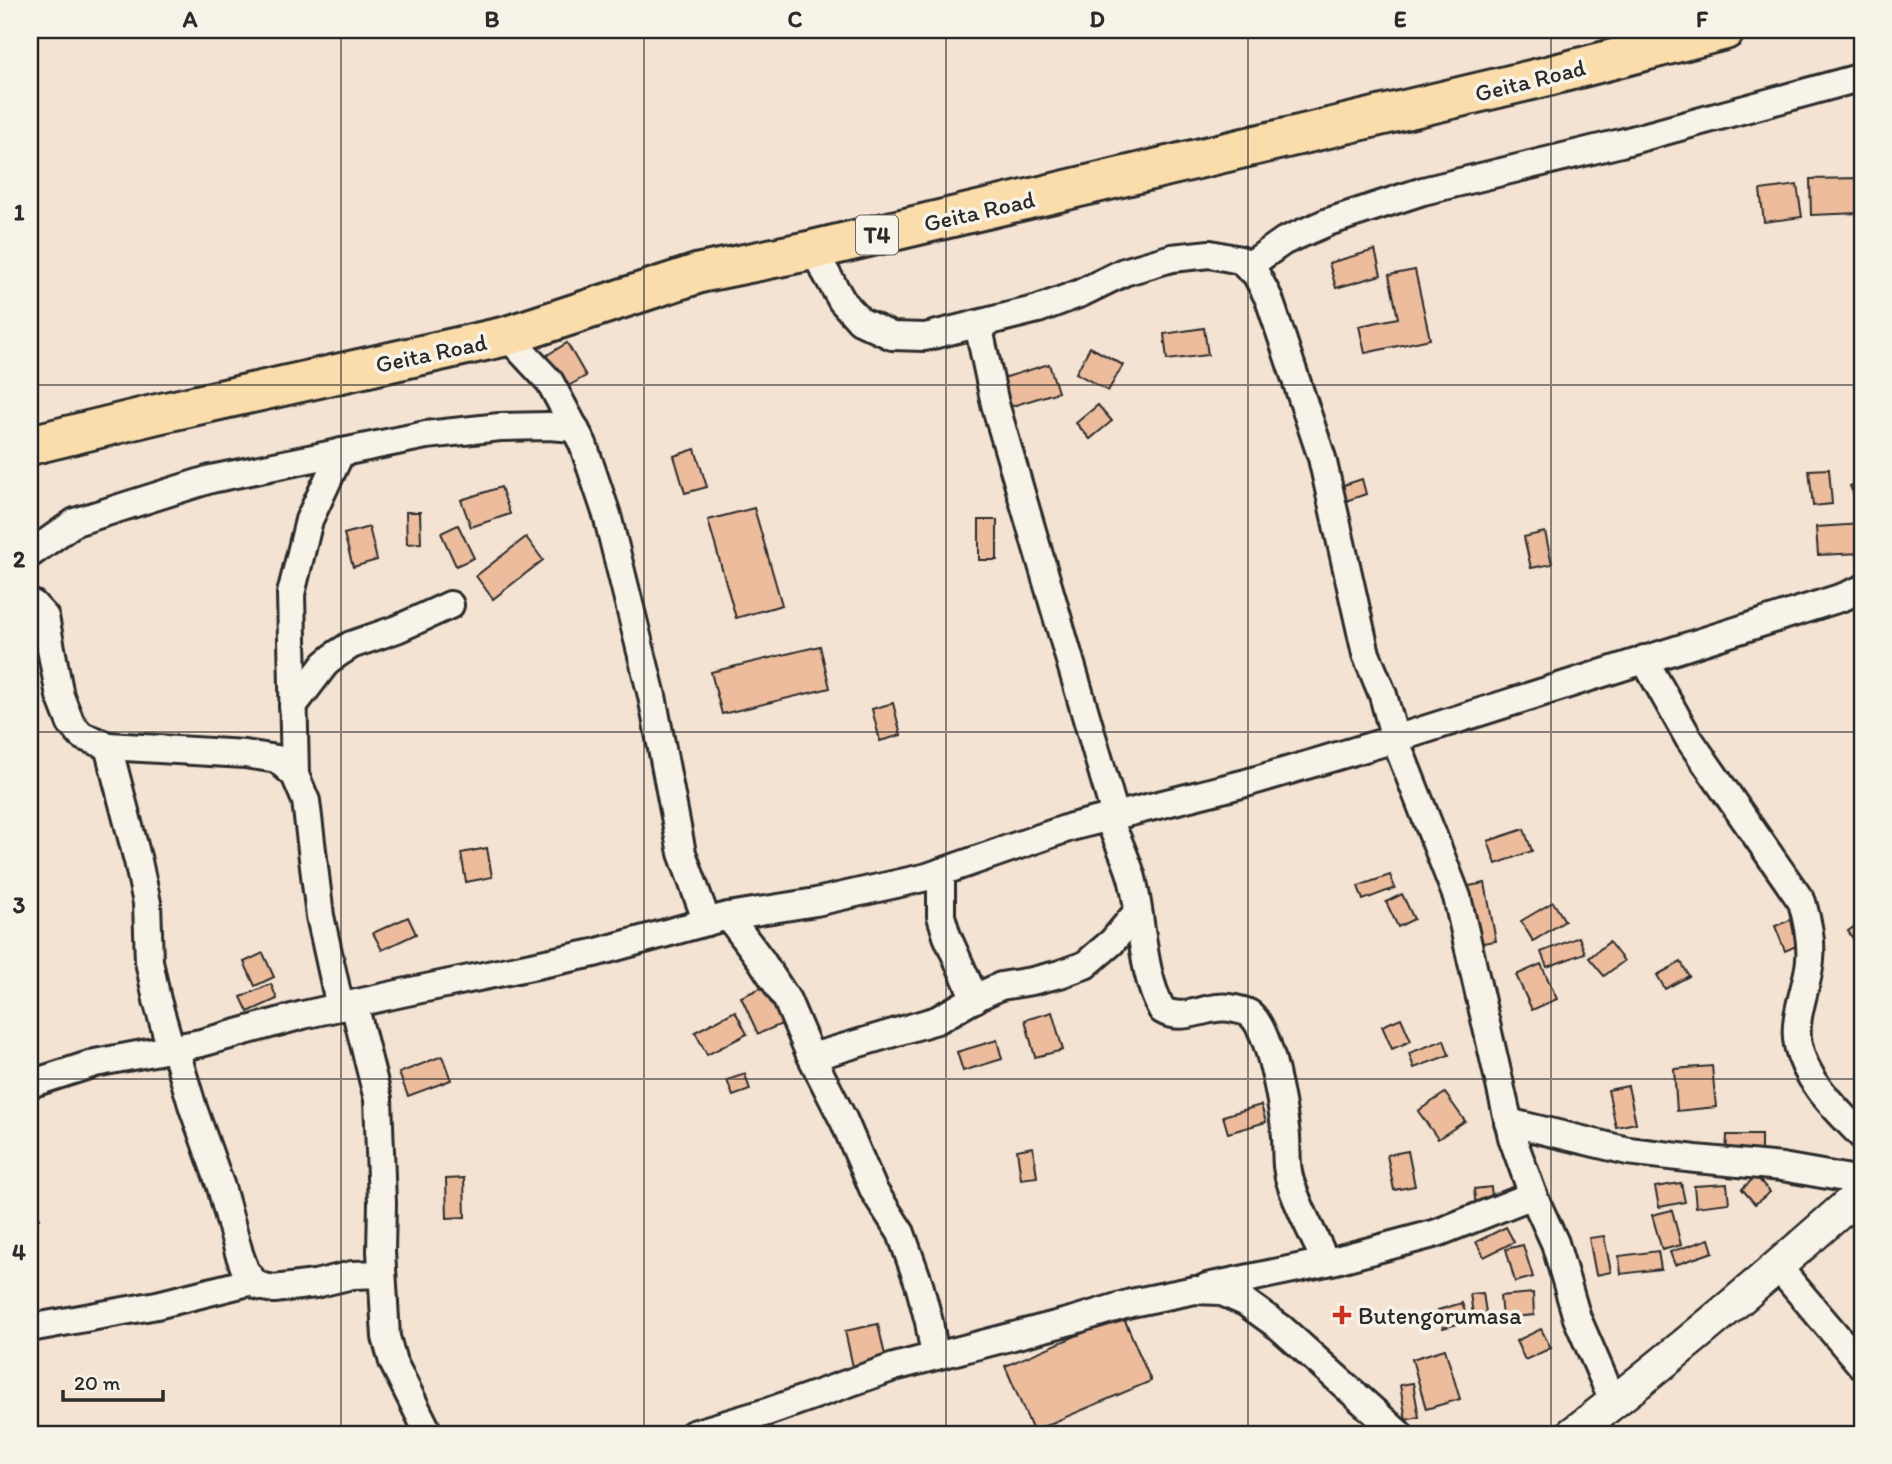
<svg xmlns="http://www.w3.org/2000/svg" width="1892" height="1464" font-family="Itim,sans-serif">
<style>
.building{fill:#ecbc9d;stroke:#2b2b2b;stroke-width:2}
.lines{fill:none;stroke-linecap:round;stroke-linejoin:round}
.minor-casing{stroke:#2b2b2b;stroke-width:32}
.tertiary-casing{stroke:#2b2b2b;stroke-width:37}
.trunk-casing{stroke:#2b2b2b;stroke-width:44}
.minor{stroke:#f7f3e8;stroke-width:26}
.tertiary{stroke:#f7f3e8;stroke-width:32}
.trunk{stroke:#faddab;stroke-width:38}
.grid{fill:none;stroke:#2b2b2b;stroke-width:2;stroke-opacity:0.55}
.poi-dot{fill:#c8321e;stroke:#f7f3e8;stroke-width:2.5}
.labels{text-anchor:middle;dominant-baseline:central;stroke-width:7;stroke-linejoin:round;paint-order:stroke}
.shield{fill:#f7f3e8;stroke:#686764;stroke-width:2}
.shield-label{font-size:23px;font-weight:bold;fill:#2b2b2b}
.street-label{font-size:24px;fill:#2b2b2b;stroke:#f7f3e8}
.poi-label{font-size:24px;fill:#2b2b2b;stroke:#f7f3e8;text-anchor:start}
.neatline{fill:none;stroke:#2b2b2b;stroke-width:2.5}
.grid-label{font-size:23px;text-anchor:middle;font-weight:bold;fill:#2b2b2b}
</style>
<rect width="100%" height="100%" fill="#f4e2d2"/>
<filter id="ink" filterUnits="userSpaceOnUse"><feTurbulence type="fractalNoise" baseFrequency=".0143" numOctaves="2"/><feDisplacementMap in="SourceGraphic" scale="14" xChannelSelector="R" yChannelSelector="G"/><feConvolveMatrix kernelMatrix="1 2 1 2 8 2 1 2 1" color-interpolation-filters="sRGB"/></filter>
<g filter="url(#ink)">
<g class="building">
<polygon points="1860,178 1860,213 1811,215 1810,179"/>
<polygon points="1797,185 1802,217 1764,222 1760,190"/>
<polygon points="1375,250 1381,275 1336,288 1329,263"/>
<polygon points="1415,270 1430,339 1365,353 1359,326 1398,318 1389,275"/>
<polygon points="1204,328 1208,355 1167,360 1164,334"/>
<polygon points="567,343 586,376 563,389 544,357"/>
<polygon points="1090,347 1123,365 1108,391 1076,373"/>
<polygon points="1049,364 1058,392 1009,407 1000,379"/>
<polygon points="1098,405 1112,421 1090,439 1076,423"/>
<polygon points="695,449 707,487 685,493 674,456"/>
<polygon points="1829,469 1832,504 1813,506 1809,470"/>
<polygon points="1362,479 1366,494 1343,502 1338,487"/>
<polygon points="1862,480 1862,504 1859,506 1850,486"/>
<polygon points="501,487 510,514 471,527 461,500"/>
<polygon points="754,508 782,605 736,618 708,520"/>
<polygon points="406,512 420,512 421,543 407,544"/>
<rect x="979" y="520" width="18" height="40"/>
<polygon points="1862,524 1862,553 1818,555 1816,527"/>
<polygon points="458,525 474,558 456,566 441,533"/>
<polygon points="369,527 377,560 353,567 344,534"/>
<polygon points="1545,532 1552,564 1531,568 1524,537"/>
<polygon points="526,537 543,560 493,599 476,576"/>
<polygon points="820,646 830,688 722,714 711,672"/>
<polygon points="893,703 901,735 880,741 872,709"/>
<polygon points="1524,829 1532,851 1496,864 1488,841"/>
<polygon points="487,848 492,877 466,882 461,853"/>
<polygon points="1390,875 1395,888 1363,900 1358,886"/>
<polygon points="1485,883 1496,941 1469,945 1458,888"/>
<polygon points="1402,894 1414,919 1398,927 1386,902"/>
<polygon points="1553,902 1565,921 1533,941 1521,921"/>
<polygon points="408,917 416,934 382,950 373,933"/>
<polygon points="1793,919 1803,943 1785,951 1775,926"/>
<polygon points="1862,921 1862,952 1848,931"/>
<polygon points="1579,937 1585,953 1547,967 1541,952"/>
<polygon points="1609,942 1624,961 1604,976 1589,958"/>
<polygon points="263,953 274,977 255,986 244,962"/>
<polygon points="1681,962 1689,976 1665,989 1657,975"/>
<polygon points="1541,964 1557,999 1532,1010 1516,975"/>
<polygon points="271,984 277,999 248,1012 241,997"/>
<polygon points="765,986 782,1024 758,1034 741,997"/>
<polygon points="735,1011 747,1034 707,1055 695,1032"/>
<polygon points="1052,1012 1063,1050 1035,1057 1025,1020"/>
<polygon points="1401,1018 1411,1041 1392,1049 1382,1026"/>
<polygon points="997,1040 1002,1059 963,1071 957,1052"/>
<polygon points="1444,1040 1449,1055 1414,1068 1409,1053"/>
<polygon points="442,1056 451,1080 408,1096 399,1073"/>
<polygon points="1712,1066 1716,1107 1677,1111 1674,1069"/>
<polygon points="745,1074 750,1090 733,1096 727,1080"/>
<polygon points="1628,1086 1636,1123 1616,1127 1608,1090"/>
<polygon points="1445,1093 1465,1121 1438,1139 1418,1111"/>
<polygon points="1261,1105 1266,1122 1228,1133 1223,1116"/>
<polygon points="1727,1135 1761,1135 1761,1156 1726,1155"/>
<polygon points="1033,1147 1037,1177 1021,1179 1017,1150"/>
<polygon points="1408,1151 1415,1186 1394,1190 1387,1155"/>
<polygon points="1756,1176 1770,1192 1755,1204 1742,1189"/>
<polygon points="464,1178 465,1217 447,1218 446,1179"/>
<polygon points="1681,1183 1685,1202 1659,1207 1655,1187"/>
<polygon points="1727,1184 1729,1203 1696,1207 1694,1186"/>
<polygon points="1491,1187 1493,1207 1476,1209 1474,1189"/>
<polygon points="30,1197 39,1219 30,1223"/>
<polygon points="1672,1210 1681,1245 1662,1250 1652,1215"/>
<polygon points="1506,1227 1514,1242 1484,1257 1476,1242"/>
<polygon points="1604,1236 1611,1272 1596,1275 1589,1238"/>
<polygon points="1709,1239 1713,1252 1675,1265 1670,1252"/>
<polygon points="1523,1245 1533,1277 1515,1282 1506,1249"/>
<polygon points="1658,1251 1661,1269 1621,1274 1619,1256"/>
<polygon points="1483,1293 1487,1319 1474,1321 1470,1294"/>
<polygon points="1533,1293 1534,1315 1502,1318 1500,1296"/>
<polygon points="1462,1303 1468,1321 1443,1328 1438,1310"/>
<polygon points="1123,1316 1151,1381 1033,1431 1005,1366"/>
<polygon points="878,1324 886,1360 853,1367 845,1331"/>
<polygon points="1541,1329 1551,1348 1525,1360 1516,1341"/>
<polygon points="1445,1349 1460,1399 1426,1409 1412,1359"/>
<polygon points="1413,1383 1419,1417 1406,1420 1400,1385"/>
</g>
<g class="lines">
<defs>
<g id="minor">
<polyline points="813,250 842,301 860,321 892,336 925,337 1038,309 1081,293 1124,272 1172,258 1210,254 1240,260 1256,274 1269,299 1322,458 1366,654 1383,695 1395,739 1457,897 1512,1137 1533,1195 1555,1243 1577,1318 1614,1403"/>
<polyline points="1247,267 1284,241 1328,222 1423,191 1621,143 1862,77"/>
<polyline points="978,324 995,404 1115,815"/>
<polyline points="507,336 550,382 583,444 607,515 652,696 682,853 707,922"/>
<polyline points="30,554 75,522 211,479 426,435 500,427 548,426 575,428"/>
<polyline points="30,603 33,604 45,617 60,696 71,724 82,736 108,746 245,754 277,759 295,775 306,801 320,916 340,1007"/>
<path d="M1644,659L1689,739L1802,902C1807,920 1812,940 1810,960C1808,986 1792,1018 1798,1045C1806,1082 1837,1110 1862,1136"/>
<polyline points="293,706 325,664 337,654 351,645 397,629 450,605"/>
<polyline points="108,746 138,861 147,903 149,961 157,1000 171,1049"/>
<polyline points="295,775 291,594 309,520 341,452"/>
<path d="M1108,818C1116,837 1126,857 1132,878C1143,920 1141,972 1162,1010C1185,1024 1209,1002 1235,1009C1240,1010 1246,1011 1250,1014C1271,1031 1283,1109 1286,1136C1287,1153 1285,1168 1291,1184C1300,1211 1314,1236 1326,1262"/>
<polyline points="941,872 941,916 947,936 975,999"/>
<polyline points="728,916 761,960 787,1000 809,1052 844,1121 874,1191 901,1233 919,1284 929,1322 935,1356"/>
<polyline points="354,1004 378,1099 382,1203 381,1251 386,1337 393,1362 429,1434"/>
<polyline points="175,1048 193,1108 221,1187 239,1253 245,1270 253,1281 259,1286 274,1289 315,1284 352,1275 382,1274"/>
<polyline points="812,1057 937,1020 979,996 1001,986 1032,981 1060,974 1085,965 1112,942 1138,911"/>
<polyline points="30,1084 95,1063 201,1043 303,1015 402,993 594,953 728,916 816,902 927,877 1071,827 1246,783 1395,739 1843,597 1862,589"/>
<polyline points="1508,1122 1628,1151 1696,1159 1782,1167 1862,1181"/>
<polyline points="1778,1267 1862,1366"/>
<polyline points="1207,1287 1336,1260 1437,1233 1533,1195"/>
<polyline points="30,1328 157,1305 253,1281"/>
<polyline points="693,1434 767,1412 894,1367 1071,1321 1131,1303 1195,1290 1220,1291 1245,1302 1281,1328 1399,1434"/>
</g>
<path id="tertiary" d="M1572,1434C1673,1358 1768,1276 1862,1192"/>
<polyline id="trunk" points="30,445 157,414 507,336 700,273 813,250 1544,77 1725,30"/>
</defs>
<use href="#minor" class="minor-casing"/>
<use href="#tertiary" class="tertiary-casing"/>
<use href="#trunk" class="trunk-casing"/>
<use href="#minor" class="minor"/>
<use href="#tertiary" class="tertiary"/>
<use href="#trunk" class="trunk"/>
</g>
</g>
<path class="grid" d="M341,30V1434M644,30V1434M946,30V1434M1248,30V1434M1551,30V1434M30,385H1862M30,732H1862M30,1079H1862"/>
<path class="poi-dot" d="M1338.5 1304.5h7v7h7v7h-7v7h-7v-7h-7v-7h7z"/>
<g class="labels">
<rect class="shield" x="856" y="215.5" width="42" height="39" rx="5"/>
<g class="shield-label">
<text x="877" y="235">T4</text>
</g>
<g class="street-label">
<text transform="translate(1530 80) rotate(-14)">Geita Road</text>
<text transform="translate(979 211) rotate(-13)">Geita Road</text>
<text transform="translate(431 353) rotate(-12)">Geita Road</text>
</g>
<g class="poi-label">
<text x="1358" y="1315">Butengorumasa</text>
</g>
</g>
<rect width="1892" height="1464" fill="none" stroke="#f7f3e8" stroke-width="77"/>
<path d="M63 1390v10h100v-10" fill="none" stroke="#2b2b2b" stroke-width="3.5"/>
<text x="74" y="1390" font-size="21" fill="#2b2b2b" stroke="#f7f3e8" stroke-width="5" paint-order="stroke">20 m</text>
<rect x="38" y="38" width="1816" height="1388" class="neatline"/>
<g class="grid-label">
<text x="190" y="27">A</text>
<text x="492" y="27">B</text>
<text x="795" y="27">C</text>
<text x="1097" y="27">D</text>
<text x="1400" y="27">E</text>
<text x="1702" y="27">F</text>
<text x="19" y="220">1</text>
<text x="19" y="567">2</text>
<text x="19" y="913">3</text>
<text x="19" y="1260">4</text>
</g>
</svg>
